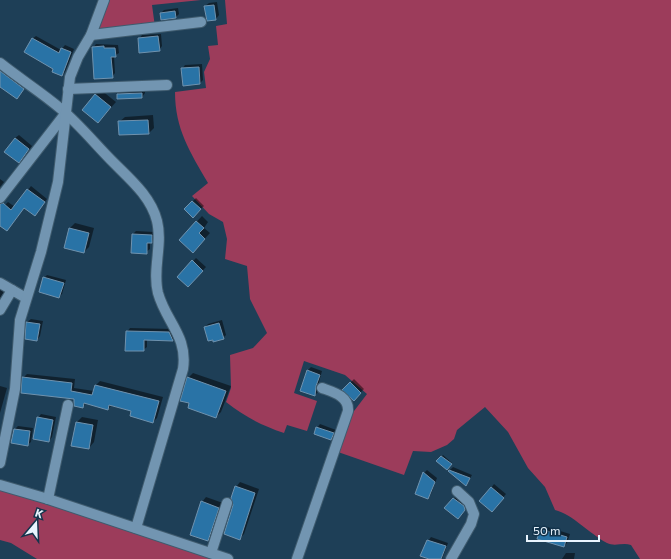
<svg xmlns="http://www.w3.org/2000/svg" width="671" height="559" font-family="Commissioner,sans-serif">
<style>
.green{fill:#9c3c5b}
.shadow{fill:#0007}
.building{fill:#2973a6;stroke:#6f92ae}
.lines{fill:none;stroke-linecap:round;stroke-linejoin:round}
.minor-casing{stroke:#3f5b6e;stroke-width:12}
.minor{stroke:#7295b1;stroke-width:10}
</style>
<rect width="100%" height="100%" fill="#1e3f57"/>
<g class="green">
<polygon points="104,0 201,0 152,5 155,27 91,35"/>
<path d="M225,0H671V559H640L631,545C623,542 615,547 607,543C590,534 572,514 555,510L545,487L528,468L508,432L485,407L457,430L454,439L447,445L431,452L413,451L404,475L338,452L351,415L367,394L345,375L304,361L294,393L317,401L307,431L287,425L284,433C261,425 245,417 226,402L231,388L230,355L253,348L267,333L250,299L247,266L225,259L227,239L223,222L209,214L192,196L208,183C190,152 175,129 175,92L206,88L204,72L210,59L208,46L218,45L216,26L227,24Z"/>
<polygon points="0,485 228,559 37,559 11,543 0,540"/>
</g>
<g class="shadow">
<polygon points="217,2 219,15 216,19 205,6 209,3"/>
<polygon points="178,8 179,14 176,17 161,13 164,10"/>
<polygon points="161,34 162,46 159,50 139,39 142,35"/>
<polygon points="36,36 61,50 65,45 74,49 65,72 62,75 54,68 32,39"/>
<polygon points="96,44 118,45 119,53 114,56 115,73 112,77 93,48"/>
<polygon points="202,64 203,80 200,83 182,69 185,65"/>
<polygon points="6,70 27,85 20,95 0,86 0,78"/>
<polygon points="101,90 116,102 98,122 95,95"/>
<polygon points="145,90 145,93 142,97 118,98 118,94 121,91"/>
<polygon points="153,115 154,128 149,133 119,122 125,117"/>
<polygon points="19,135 32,146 22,159 15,138"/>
<polygon points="0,179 4,182 0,187"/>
<polygon points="31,186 47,199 38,211 25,207 0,225 0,211 5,205 8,202 15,207"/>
<polygon points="196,198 204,206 193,216 185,209"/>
<polygon points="202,216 208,222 204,228 210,233 198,246 180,240"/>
<polygon points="75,223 94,228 89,247 84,252 70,228"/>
<polygon points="136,231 155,232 155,239 150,242 150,249 146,252 133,234"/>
<polygon points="196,258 206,267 188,286 178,277"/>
<polygon points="47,275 66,280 62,294 59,297 44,278"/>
<polygon points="0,284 6,289 0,298"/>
<polygon points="31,319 43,321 40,336 37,340 27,322"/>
<polygon points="222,320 226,335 223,338 205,327 208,324"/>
<polygon points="130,328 173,329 176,336 173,340 147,339 147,347 143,350 127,332"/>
<polygon points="311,367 322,371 319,382 318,392 315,395 301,390 307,371"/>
<polygon points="193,373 231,386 221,412 216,417 188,378"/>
<polygon points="27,374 75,379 74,388 94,391 96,385 100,381 163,397 157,418 153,422 133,411 111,406 108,409 86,403 83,407 75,398 23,378"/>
<polygon points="354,379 364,389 354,399 344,389"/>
<polygon points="0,386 7,388 0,413"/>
<polygon points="41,414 56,417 52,437 49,441 38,418"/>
<polygon points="82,417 98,420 94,442 89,448 77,422"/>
<polygon points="320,424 336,430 331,439 317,428"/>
<polygon points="18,426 33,428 31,442 27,445 15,429"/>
<polygon points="443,455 452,463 447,469 438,461"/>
<polygon points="453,467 472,475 466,485 449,471"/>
<polygon points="427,470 437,478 431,494 428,498 424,473"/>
<polygon points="240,482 259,489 244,534 240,538 234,505 236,487"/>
<polygon points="494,484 506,494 495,507 491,488"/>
<polygon points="457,495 468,506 461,515 446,508"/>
<polygon points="206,497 223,503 212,535 208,540 202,502"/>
<polygon points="544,526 570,534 567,543 564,546 538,538 541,529"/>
<polygon points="431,537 448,543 442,559 433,559 428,541"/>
<polygon points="566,553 575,553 574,559 562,559"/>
</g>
<g class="building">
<polygon points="214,5 216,20 207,21 204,6"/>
<polygon points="175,11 176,18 161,20 160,13"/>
<polygon points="158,36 160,51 139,53 138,38"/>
<polygon points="32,38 59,53 61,48 71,52 62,76 52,72 53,69 24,52"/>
<polygon points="104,46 104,48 115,48 116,57 111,57 113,78 94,79 92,47"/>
<polygon points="199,67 200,84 183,86 181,68"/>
<polygon points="0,71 24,89 17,99 0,87"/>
<polygon points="142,93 142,98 117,99 117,94"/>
<polygon points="95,94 111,107 98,123 82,110"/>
<polygon points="148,120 149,134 119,135 118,121"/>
<polygon points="15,138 29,149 19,163 4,152"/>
<polygon points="27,189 45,202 35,216 24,208 7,231 0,226 0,204 3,203 11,210"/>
<polygon points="192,201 201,209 193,218 184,209"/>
<polygon points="196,221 204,228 199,233 205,239 193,253 179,240"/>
<polygon points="69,228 89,233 84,253 64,248"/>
<polygon points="132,234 152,235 152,243 147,243 147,254 131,253"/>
<polygon points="192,260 203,271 188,287 177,277"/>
<polygon points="43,277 64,283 59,298 39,292"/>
<polygon points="26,322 40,324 37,341 25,339"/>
<polygon points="219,323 224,339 213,342 213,340 208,341 204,327"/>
<polygon points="126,331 169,332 173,341 144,340 144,351 125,351"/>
<polygon points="307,370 320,375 316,386 315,396 300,391"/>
<polygon points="22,377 72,383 71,391 92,395 95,385 159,401 153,423 130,416 131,411 109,405 108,410 84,403 83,408 74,406 74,399 21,393"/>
<polygon points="187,377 226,391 216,418 188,408 189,403 180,401"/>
<polygon points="350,382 361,393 354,401 342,390"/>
<polygon points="37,417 53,420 49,442 33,439"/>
<polygon points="76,422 93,425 89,449 71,446"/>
<polygon points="316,427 334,433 331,440 314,434"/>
<polygon points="14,429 30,431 28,446 11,443"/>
<polygon points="441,456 452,464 447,470 436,461"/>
<polygon points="449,470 470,478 466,486 448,471"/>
<polygon points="423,472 435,482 428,499 415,494"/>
<polygon points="235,486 255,493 240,540 224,534 233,505 231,498"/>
<polygon points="491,487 504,498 492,512 479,501"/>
<polygon points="453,498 464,506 465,510 458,519 444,508"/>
<polygon points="201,501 219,508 208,541 190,535"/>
<polygon points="540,529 567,537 564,547 537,539"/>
<polygon points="427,540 446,546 441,559 429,559 420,556"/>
</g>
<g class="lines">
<defs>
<g id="minor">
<polyline points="91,35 201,22"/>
<path d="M0,63C20,79 41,92 61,109C80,125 96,145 114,163C131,180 151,197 157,221C163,245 152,269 158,293C166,322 188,336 183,369L136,528"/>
<polyline points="68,89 167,85"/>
<polyline points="0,198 65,114"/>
<polyline points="0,283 26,298"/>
<polyline points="0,310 12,290"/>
<polyline points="0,463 15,389 20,320 41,252 58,182 70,77 78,57 91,35 104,0"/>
<polyline points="0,485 48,499 228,559"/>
<polyline points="48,499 68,405"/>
<polyline points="211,553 227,503"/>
<path d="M297,559L348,411C349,396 333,392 322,388"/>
<polyline points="451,559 471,524 474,514 469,502 457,491"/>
</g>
</defs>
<use href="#minor" class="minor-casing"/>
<use href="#minor" class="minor"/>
</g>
<g transform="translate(36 523) rotate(19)" stroke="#14344c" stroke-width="3" paint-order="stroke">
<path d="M0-3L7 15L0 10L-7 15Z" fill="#e9f4fe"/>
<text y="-6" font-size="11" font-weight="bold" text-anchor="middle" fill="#e9f4fe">K</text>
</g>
<path d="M527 535v6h72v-6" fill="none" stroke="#e9f4fe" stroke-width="2"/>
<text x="533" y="535" font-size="12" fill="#e9f4fe" stroke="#14344c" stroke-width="3" paint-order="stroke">50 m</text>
</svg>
